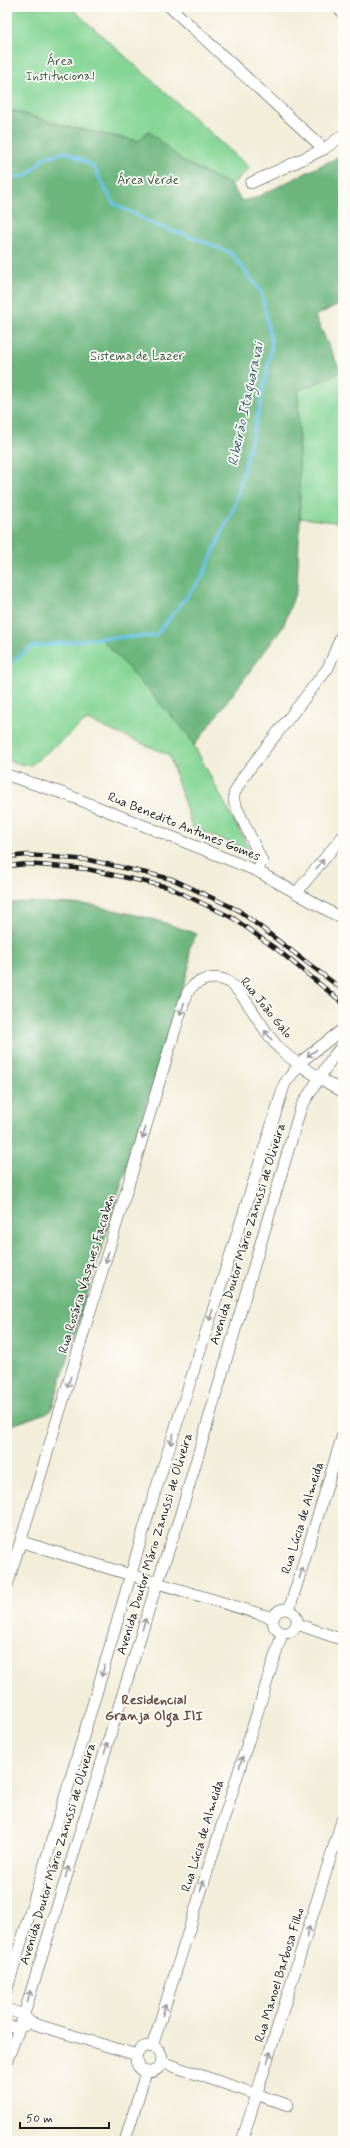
<svg xmlns="http://www.w3.org/2000/svg" width="350" height="2148" font-family="Mynerve,sans-serif">
<style>
.green{fill:#85d595;stroke:#507858}
.forest{fill:#6cb67e;stroke:#44694d}
.lines{fill:none;stroke-linecap:round;stroke-linejoin:round}
.stream{stroke:#68c2e6;stroke-width:3.5}
.minor-casing{stroke:#3c3c38;stroke-width:12}
.minor{stroke:#fff;stroke-width:11}
.rail-casing{stroke:#1c1c1c;stroke-width:4.5}
.rail{stroke:#fdfcf7;stroke-width:3;stroke-dasharray:9;stroke-linecap:butt}
.oneway{stroke:#999}
.labels{text-anchor:middle;dominant-baseline:central;stroke-width:3.5;stroke-linejoin:round;paint-order:stroke}
.park-label{font-size:13px;fill:#415d46;stroke:#fdfcf7}
.street-label{font-size:13px;fill:#1c1c1c;stroke:#fdfcf7}
.water-label{font-size:14px;font-style:italic;fill:#3a5e6d;stroke:#fdfcf7}
.neighbourhood-label{font-size:14px;font-weight:bold;fill:#664d44;stroke:#fdfcf7}
</style>
<rect width="100%" height="100%" fill="#fdfcf7"/>
<filter id="ink" filterUnits="userSpaceOnUse"><feTurbulence type="fractalNoise" baseFrequency=".025" numOctaves="2"/><feDisplacementMap in="SourceGraphic" scale="8" xChannelSelector="R" yChannelSelector="G"/><feConvolveMatrix kernelMatrix="1 2 1 2 8 2 1 2 1" color-interpolation-filters="sRGB"/></filter>
<filter id="wash" filterUnits="userSpaceOnUse"><feTurbulence type="fractalNoise" baseFrequency=".012" numOctaves="4" result="noise"/><feDisplacementMap in="SourceGraphic" scale="16" xChannelSelector="R" yChannelSelector="G"/><feGaussianBlur stdDeviation="0.9" result="paint"/><feColorMatrix in="noise" values="0 0 0 0 0 0 0 0 0 0 0 0 0 0 0 0 0 1.4 0 .05"/><feComposite in="paint" operator="in"/></filter>
<g filter="url(#wash)">
<rect width="100%" height="100%" fill="#f2eeda"/>
<g class="green">
<polygon points="7,7 70,7 250,168 231,185 184,162 148,131 138,141 69,127 7,109"/>
<polygon points="343,371 343,523 300,518 298,391"/>
<polygon points="101,638 188,734 250,851 192,827 169,755 87,720 30,766 7,761 7,666 31,647"/>
</g>
<g class="forest">
<polygon points="7,109 69,127 138,141 148,131 184,162 231,185 242,201 255,198 334,159 343,152 343,302 315,316 341,372 298,391 300,518 297,588 283,627 194,746 188,734 101,638 31,647 7,666 7,454 13,444 7,444"/>
<polygon points="29,902 92,905 153,919 197,934 189,949 190,963 186,977 51,1411 7,1427 7,903"/>
</g>
<g class="lines">
<polyline class="stream" points="7,177 27,176 45,157 67,152 93,166 113,203 155,225 197,239 231,253 261,292 272,345 259,411 234,507 201,579 155,636 101,638 31,647 7,666"/>
</g>
</g>
<g filter="url(#ink)">
<g class="lines">
<defs>
<g id="minor">
<polyline points="170,7 324,149"/>
<polyline points="337,7 343,13"/>
<polyline points="251,183 324,149 343,135"/>
<polyline points="7,775 65,794 257,871 343,919"/>
<polyline points="257,871 262,861 234,802 234,794 243,777 328,668 343,632"/>
<polyline points="296,893 343,836"/>
<polyline points="22,1542 273,1618"/>
<path d="M7,1586L175,1030C179,1018 183,1002 189,990C193,984 200,981 207,979C212,978 219,978 225,980C245,990 262,1032 280,1049C298,1066 322,1079 343,1092"/>
<circle cx="285" cy="1621" r="12"/>
<polyline points="289,1610 343,1434"/>
<polyline points="297,1624 343,1640"/>
<polyline points="7,1989 102,1674 150,1508 285,1083 303,1060 343,1029"/>
<polyline points="7,2009 23,2015 31,2023 137,2055"/>
<polyline points="7,2026 19,2028 26,2025"/>
<circle cx="149" cy="2059" r="13"/>
<polyline points="152,2047 282,1634"/>
<polyline points="7,2060 21,2024 153,1596 180,1516 301,1107 332,1058 343,1045"/>
<polyline points="161,2062 288,2105"/>
<polyline points="125,2141 146,2072"/>
<polyline points="242,2141 343,1817"/>
</g>
</defs>
<use href="#minor" class="minor-casing"/>
<use href="#minor" class="minor"/>
<defs>
<g id="rail">
<polyline points="7,857 27,855 89,860 172,879 238,910 343,990"/>
<polyline points="7,866 27,864 87,869 168,887 233,918 279,951 343,1003"/>
</g>
</defs>
<use href="#rail" class="rail-casing"/>
<use href="#rail" class="rail"/>
</g>
<defs><path id="oneway-shaft" d="M-6 0H5M1.5-3L5.5 0L1.5 3" fill="none" stroke-width="1.6" stroke-linecap="round" stroke-linejoin="round"/></defs>
<g class="oneway">
<use href="#oneway-shaft" transform="translate(320 864) rotate(-51)"/>
<use href="#oneway-shaft" transform="translate(182 1009) rotate(110)"/>
<use href="#oneway-shaft" transform="translate(268 1035) rotate(-129)"/>
<use href="#oneway-shaft" transform="translate(312 1053) rotate(143)"/>
<use href="#oneway-shaft" transform="translate(144 1133) rotate(107)"/>
<use href="#oneway-shaft" transform="translate(107 1257) rotate(107)"/>
<use href="#oneway-shaft" transform="translate(211 1315) rotate(107)"/>
<use href="#oneway-shaft" transform="translate(69 1382) rotate(107)"/>
<use href="#oneway-shaft" transform="translate(172 1439) rotate(107)"/>
<use href="#oneway-shaft" transform="translate(301 1573) rotate(-73)"/>
<use href="#oneway-shaft" transform="translate(144 1624) rotate(-73)"/>
<use href="#oneway-shaft" transform="translate(103 1671) rotate(106)"/>
<use href="#oneway-shaft" transform="translate(106 1748) rotate(-73)"/>
<use href="#oneway-shaft" transform="translate(241 1762) rotate(-73)"/>
<use href="#oneway-shaft" transform="translate(67 1872) rotate(-73)"/>
<use href="#oneway-shaft" transform="translate(202 1886) rotate(-73)"/>
<use href="#oneway-shaft" transform="translate(308 1932) rotate(-73)"/>
<use href="#oneway-shaft" transform="translate(29 1996) rotate(-73)"/>
<use href="#oneway-shaft" transform="translate(164 2010) rotate(-73)"/>
<use href="#oneway-shaft" transform="translate(269 2057) rotate(-73)"/>
</g>
</g>
<g class="labels">
<g class="park-label">
<text x="60" y="61">Área<tspan x="60" dy="15">Institucional</tspan></text>
<text x="148" y="180">Área Verde</text>
<text x="137" y="356">Sistema de Lazer</text>
</g>
<g class="street-label">
<text transform="translate(184 827) rotate(22)">Rua Benedito Antunes Gomes</text>
<text transform="translate(266 1008) rotate(51)">Rua João Galo</text>
<text transform="translate(248 1234) rotate(-73)">Avenida Doutor Mário Zanussi de Oliveira</text>
<text transform="translate(87 1274) rotate(-73)">Rua Rosária Vasques Faciaben</text>
<text transform="translate(303 1518) rotate(-73)">Rua Lúcia de Almeida</text>
<text transform="translate(155 1544) rotate(-73)">Avenida Doutor Mário Zanussi de Oliveira</text>
<text transform="translate(203 1836) rotate(-73)">Rua Lúcia de Almeida</text>
<text transform="translate(58 1854) rotate(-73)">Avenida Doutor Mário Zanussi de Oliveira</text>
<text transform="translate(280 1975) rotate(-73)">Rua Manoel Barbosa Filho</text>
</g>
<g class="water-label">
<text transform="translate(246 404) rotate(-78)">Ribeirão Itaguaravai</text>
</g>
<g class="neighbourhood-label">
<text x="154" y="1700">Residencial<tspan x="154" dy="16">Granja Olga III</tspan></text>
</g>
</g>
<rect width="350" height="2148" fill="none" stroke="#fdfcf7" stroke-width="24"/>
<path d="M20 2122v6h89v-6" fill="none" stroke="#1c1c1c" stroke-width="2"/>
<text x="26" y="2122" font-size="12" fill="#1c1c1c" stroke="#fdfcf7" stroke-width="3" paint-order="stroke">50 m</text>
</svg>
